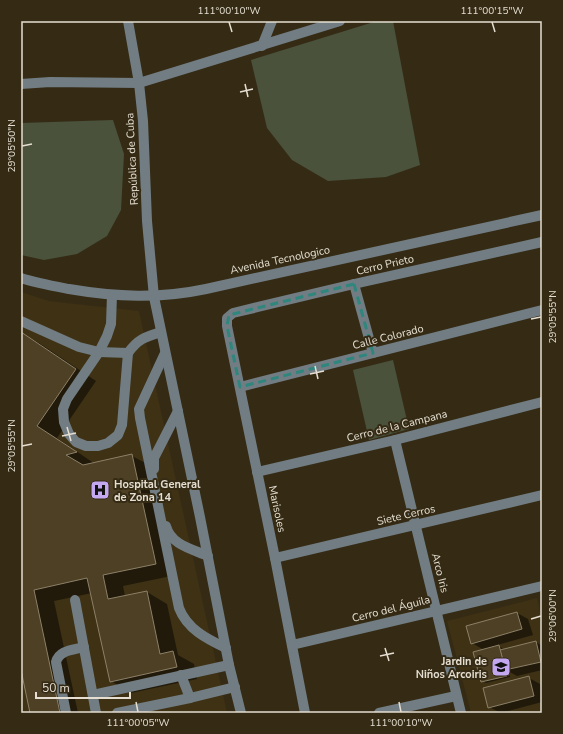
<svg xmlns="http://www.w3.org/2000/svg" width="563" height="734" font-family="'Nunito Sans',sans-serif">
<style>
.built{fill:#3e3114}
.green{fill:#4a523b}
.shadow{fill:#0007}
.building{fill:#4e4024;stroke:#8c8068}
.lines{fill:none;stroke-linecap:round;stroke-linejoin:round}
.minor{stroke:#717d83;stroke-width:10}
.marked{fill:none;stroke:#2f867d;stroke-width:3;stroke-dasharray:8 5;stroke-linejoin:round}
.ticks{fill:none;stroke:#e5ded1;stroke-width:1.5}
.labels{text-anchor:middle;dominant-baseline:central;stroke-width:4;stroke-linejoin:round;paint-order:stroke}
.street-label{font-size:11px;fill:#e5ded1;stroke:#352b15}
.poi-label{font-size:11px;font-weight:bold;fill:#e5ded1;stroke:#352b15;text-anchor:start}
.neatline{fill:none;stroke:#e5ded1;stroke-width:1.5}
.ticks-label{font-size:10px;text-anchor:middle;fill:#e5ded1}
</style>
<rect width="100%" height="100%" fill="#352b15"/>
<g class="built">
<polygon points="21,292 49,301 139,311 227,713 21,713"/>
<polygon points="537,598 542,620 542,713 471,713 447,621"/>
</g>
<g class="green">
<polygon points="377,21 393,21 420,165 386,177 328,181 292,160 267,128 251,60"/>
<polygon points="113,120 124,154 121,210 107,236 77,254 44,260 21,255 21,123"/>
<polygon points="393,360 409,429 369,440 353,370"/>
</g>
<g class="shadow">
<polygon points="21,333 39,343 96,381 57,438 95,464 132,456 153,467 176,575 123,586 125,596 147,592 167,604 178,655 194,664 197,679 131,693 111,681 92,593 54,601 78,713 31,713 21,665"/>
<polygon points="517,613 528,619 533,635 497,645 502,648 503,650 536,642 542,646 542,670 517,676 508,671 510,677 486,683 482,681 484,650 472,643"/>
<polygon points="529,678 540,684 542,692 542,702 501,713 489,707"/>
</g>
<g class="building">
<polygon points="21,332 76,369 37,426 77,452 66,455 83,465 132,454 156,564 103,575 108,599 147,591 160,654 173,651 177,667 110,682 87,578 34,590 60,713 30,713 21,670"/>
<polygon points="517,612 522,629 471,644 466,626"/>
<polygon points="536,641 541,662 505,670 500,650"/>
<polygon points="499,645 507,676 481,682 473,652"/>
<polygon points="529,676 534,696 488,708 483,688"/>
</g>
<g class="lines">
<g class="minor">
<polyline points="128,21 139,83 143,121 147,221 154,297 200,517 229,665 241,713"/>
<polyline points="262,46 272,21"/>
<polyline points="21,84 50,82 139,83 340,21"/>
<path d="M21,278C36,283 53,286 69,289C116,297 159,299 206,289L542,215"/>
<polyline points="354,284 373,353"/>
<path d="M112,295L111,324L107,336L99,352L67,399L63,409L64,422L69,434L76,442L86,446H98L108,443L118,435L122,425L128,353C138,339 145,337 161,332"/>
<polyline points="21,321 79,347 99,352 128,353"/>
<path d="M165,353L139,409L140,418L179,608C187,629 207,639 226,648"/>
<polyline points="240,387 542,310"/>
<polyline points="395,440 461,713"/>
<polyline points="154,469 154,458 178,411"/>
<polyline points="257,472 395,440 542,402"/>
<path d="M166,526C171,545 192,549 208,556"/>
<polyline points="275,558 542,495"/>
<polyline points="75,600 96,713"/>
<polyline points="292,645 542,586"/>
<polyline points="181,675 190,698"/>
<polyline points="93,695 229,665"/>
<path d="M66,713L56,662C59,650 73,650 84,647"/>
<polyline points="117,713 190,698 235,687"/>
<polyline points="305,713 275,558 227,326 227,318 233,313 354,284 542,242"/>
<polyline points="379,713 456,696"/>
</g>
</g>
<path class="marked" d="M354,284L373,353L240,387L227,326L229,315Z"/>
<path class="ticks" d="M229,22L232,32M492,22L495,32M245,84L248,97M240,92L253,89M22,146L32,144M531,319L541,317M315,366L318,379M310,374L324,371M67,427L71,441M62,436L76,433M22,446L32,444M531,619L541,616M385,648L389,661M380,656L394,653M136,702L138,712M399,702L401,712"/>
<defs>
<symbol id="hospital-square" viewBox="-11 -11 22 22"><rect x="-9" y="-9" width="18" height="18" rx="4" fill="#c4a7f1" stroke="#352b15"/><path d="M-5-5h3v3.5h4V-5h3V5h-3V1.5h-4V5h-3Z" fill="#111"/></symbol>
<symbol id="school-square" viewBox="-11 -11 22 22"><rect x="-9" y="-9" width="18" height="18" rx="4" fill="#c4a7f1" stroke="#352b15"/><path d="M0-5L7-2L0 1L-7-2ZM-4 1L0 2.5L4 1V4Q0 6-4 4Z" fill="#111"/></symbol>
</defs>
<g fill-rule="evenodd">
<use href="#hospital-square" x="89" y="479" width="22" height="22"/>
<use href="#school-square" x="490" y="656" width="22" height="22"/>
</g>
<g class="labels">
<g class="street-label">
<text transform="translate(132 159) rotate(-93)">República de Cuba</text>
<text transform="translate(280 260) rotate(-12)">Avenida Tecnologico</text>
<text transform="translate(385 265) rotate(-13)">Cerro Prieto</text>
<text transform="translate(388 337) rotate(-14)">Calle Colorado</text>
<text transform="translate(397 426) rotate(-14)">Cerro de la Campana</text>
<text transform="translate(277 509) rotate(78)">Marisoles</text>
<text transform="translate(406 515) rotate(-13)">Siete Cerros</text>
<text transform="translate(440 573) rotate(76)">Arco Iris</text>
<text transform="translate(391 609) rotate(-14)">Cerro del Águila</text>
</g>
<g class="poi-label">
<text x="114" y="484">Hospital General<tspan x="114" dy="13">de Zona 14</tspan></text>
<text x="487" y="661" text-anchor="end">Jardin de<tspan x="487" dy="13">Niños Arcoiris</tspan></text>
</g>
</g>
<rect width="563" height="734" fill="none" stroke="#352b15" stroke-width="44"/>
<path d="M36 692v6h94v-6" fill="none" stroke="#e5ded1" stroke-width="2"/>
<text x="42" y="692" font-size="12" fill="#e5ded1" stroke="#352b15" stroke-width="3" paint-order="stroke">50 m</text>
<rect x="22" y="22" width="519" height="690" class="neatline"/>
<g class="ticks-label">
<text x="229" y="14">111°00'10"W</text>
<text x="492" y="14">111°00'15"W</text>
<text transform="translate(11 146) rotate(-90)" y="4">29°05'50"N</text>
<text transform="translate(552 317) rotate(-90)" y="4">29°05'55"N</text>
<text transform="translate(11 446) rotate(-90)" y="4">29°05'55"N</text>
<text transform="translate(552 616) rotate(-90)" y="4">29°06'00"N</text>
<text x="138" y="726">111°00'05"W</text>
<text x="401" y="726">111°00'10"W</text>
</g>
</svg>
